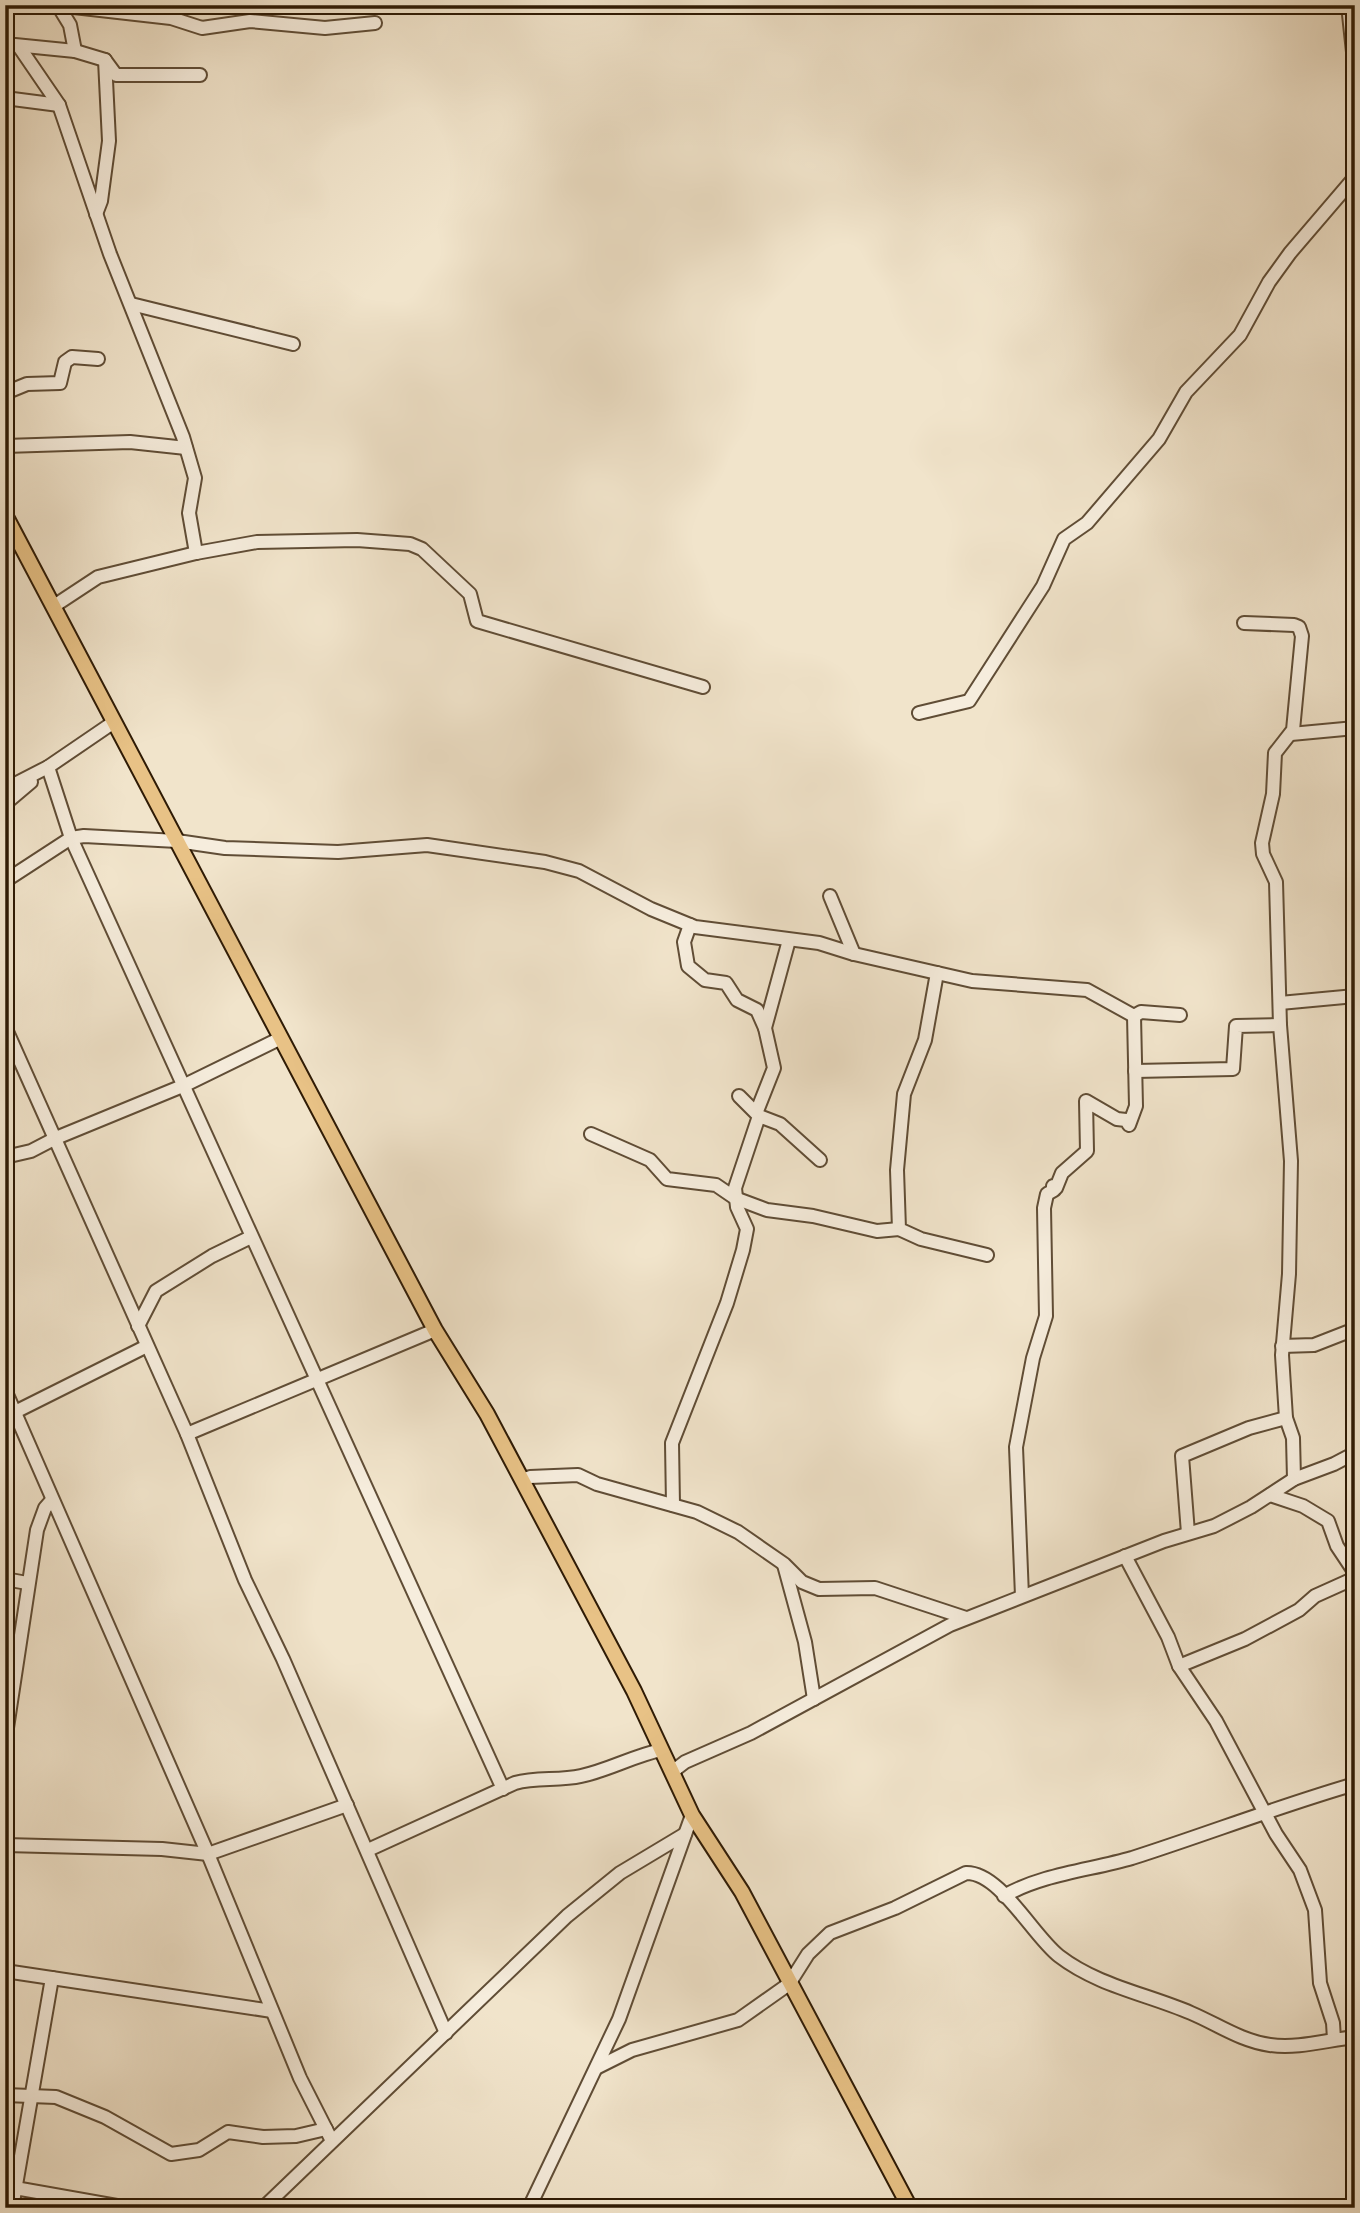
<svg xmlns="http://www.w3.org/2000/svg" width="1360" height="2213" font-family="'Gentium Book Plus',serif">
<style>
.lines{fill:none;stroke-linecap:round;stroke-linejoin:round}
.minor-casing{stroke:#604d36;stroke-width:16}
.major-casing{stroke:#2f1b05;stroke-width:18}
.minor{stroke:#f6eddd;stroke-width:12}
.major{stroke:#e8c286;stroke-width:14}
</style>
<rect width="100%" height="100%" fill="#f1e4cb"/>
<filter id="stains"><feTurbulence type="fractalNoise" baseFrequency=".00286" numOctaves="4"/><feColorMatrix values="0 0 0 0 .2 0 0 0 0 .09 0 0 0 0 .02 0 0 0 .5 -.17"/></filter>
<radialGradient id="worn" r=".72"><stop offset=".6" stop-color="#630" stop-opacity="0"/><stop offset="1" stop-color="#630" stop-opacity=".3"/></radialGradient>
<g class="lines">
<defs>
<g id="minor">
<polyline points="56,5 171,18 202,28 250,21 325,28 375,23"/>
<polyline points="1348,5 1355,71"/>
<polyline points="59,7 70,25 75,51"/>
<polyline points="5,44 75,51 105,60 116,75 200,75"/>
<polyline points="20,48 59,105 110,254 183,437 195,478 189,513 196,553"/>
<polyline points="5,98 59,105"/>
<polyline points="96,214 101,201 109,141 105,60"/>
<polyline points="131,304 293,344"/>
<polyline points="5,393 27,384 60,383 65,362 72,357 98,359"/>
<polyline points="5,446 130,442 186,448"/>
<polyline points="54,606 98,577 196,553 257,542 357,540 410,544 422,549 470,594 477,621 703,687"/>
<polyline points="1244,623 1294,625 1299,627 1302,636 1293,730 1275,753 1273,794 1262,843 1263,854 1276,882 1280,1025 1291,1161 1289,1274 1282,1355 1286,1418 1293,1438 1294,1479"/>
<polyline points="919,713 969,701 1043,586 1064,539 1087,523 1159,439 1186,392 1240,335 1269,282 1290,253 1355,177"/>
<polyline points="1291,734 1355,728"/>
<polyline points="48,767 71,838 503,1789"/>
<polyline points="5,789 48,767 114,722"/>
<polyline points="5,804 31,782"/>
<polyline points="5,881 71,838 84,836 177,841 225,848 338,852 427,845 545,862 579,871 651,909 695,927 819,943 854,954 972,981 1087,990 1134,1016 1141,1012 1180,1015"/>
<polyline points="830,896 854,954"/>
<polyline points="690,925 684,942 688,966 705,980 726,983 737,1000 757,1010 765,1028"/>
<polyline points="937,973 925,1040 904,1094 897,1170 899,1229 921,1239 987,1255"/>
<polyline points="1280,1003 1355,996"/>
<polyline points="5,1027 187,1434 245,1580 283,1659 446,2033"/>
<polyline points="1135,1071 1233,1069 1236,1026 1280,1025"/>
<polyline points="757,1111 774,1068 765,1028 789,940"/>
<polyline points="759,1116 780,1124 820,1160"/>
<polyline points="591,1134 650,1160 667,1179 716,1185 735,1198 767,1210 813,1216 877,1231 899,1229"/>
<polyline points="5,1157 31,1151 56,1138 185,1085 281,1038"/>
<polyline points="138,1326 156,1291 212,1256 251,1237"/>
<polyline points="1282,1346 1314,1345 1355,1329"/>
<polyline points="5,1390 208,1854 300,2078 332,2141"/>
<polyline points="15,1412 147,1346"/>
<polyline points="187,1434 435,1330"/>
<polyline points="522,1480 530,1477 578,1475 597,1484 697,1512 738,1532 784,1564 802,1582 819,1589 875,1588 966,1618"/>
<polyline points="1270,1495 1303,1506 1328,1521 1337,1546 1355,1573"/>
<polyline points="673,1505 672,1443 727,1303 743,1250 747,1229 737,1207 735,1188 759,1116 739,1096"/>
<polyline points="1188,1533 1182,1456 1249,1428 1286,1418"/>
<polyline points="1125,1556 1168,1637 1179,1666 1216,1721 1276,1834 1300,1870 1315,1910 1320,1983 1333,2023 1334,2039"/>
<polyline points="784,1565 805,1642 814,1699"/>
<polyline points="5,1579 27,1583"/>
<polyline points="1022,1596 1016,1447 1033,1358 1046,1316 1044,1208 1047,1194 1054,1190 1053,1186 1056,1188 1062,1173 1087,1151 1086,1101 1117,1119 1126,1120 1129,1125 1136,1106 1134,1016"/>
<polyline points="1179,1666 1245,1639 1299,1610 1315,1596 1355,1578"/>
<polyline points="5,1741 37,1530 45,1508 52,1500"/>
<polyline points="672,1772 685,1762 751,1733 950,1625 1164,1541 1214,1526 1251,1507 1294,1479 1334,1464 1355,1453"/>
<polyline points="5,1845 162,1849 208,1854 347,1805"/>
<path d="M368,1850L515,1783C536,1777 559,1781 581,1776C609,1770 633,1756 661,1750"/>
<path d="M1004,1896C1042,1874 1091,1870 1132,1858C1207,1834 1279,1806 1355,1784"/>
<polyline points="5,1971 272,2011"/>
<path d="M598,2067L632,2050L738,2020L789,1984L808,1954L830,1933L895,1908L966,1873C1000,1872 1033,1936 1059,1956C1098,1986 1147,1994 1191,2013C1217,2024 1241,2041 1270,2045C1298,2049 1327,2040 1355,2037"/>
<polyline points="5,2095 56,2097 105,2117 171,2154 199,2150 228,2132 263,2137 296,2136 326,2129"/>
<polyline points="15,2188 128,2208"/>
<polyline points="12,2208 52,1978"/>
<polyline points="263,2208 567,1916 620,1873 685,1834"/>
<polyline points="529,2208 619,2019 692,1815"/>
</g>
<polyline id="major" points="5,515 435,1330 487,1414 634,1691 692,1815 742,1892 910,2208"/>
</defs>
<use href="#minor" class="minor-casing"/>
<use href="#major" class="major-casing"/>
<use href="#minor" class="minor"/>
<use href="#major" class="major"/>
</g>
<rect width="1360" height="2213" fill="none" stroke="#f1e4cb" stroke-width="28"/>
<rect x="7" y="7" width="1346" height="2199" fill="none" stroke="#2f1b05" stroke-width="3.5"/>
<rect x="14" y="14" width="1332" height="2185" fill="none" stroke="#2f1b05" stroke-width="2"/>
<rect width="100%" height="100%" filter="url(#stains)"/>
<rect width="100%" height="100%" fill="url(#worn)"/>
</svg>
